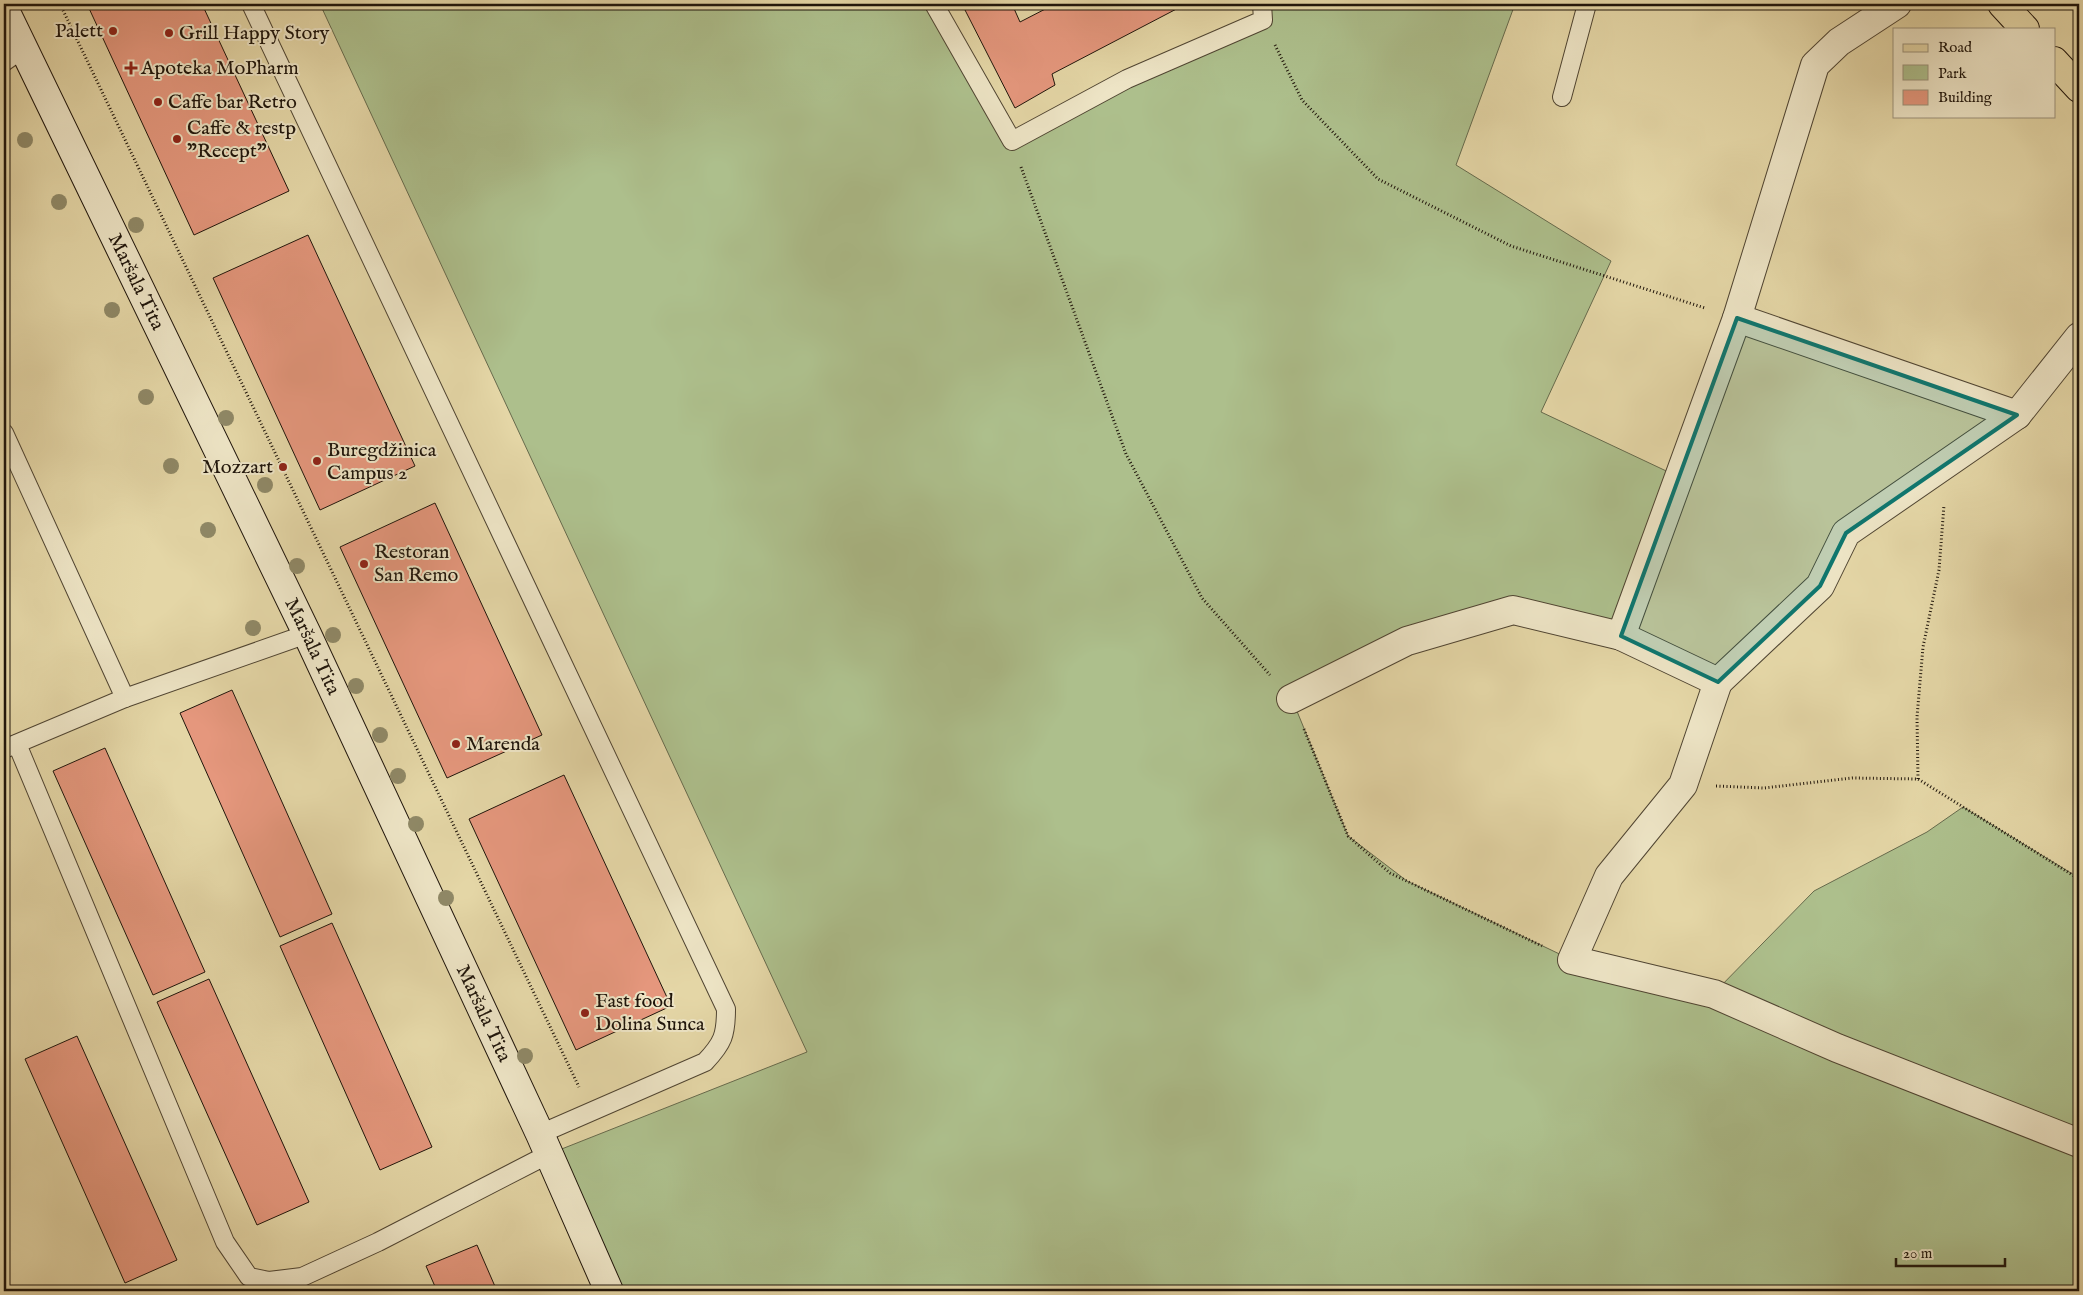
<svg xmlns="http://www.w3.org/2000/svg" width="2083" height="1295" font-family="'IM FELL English',serif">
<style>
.green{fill:#adbf8c;stroke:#666a4c}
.building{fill:#e5977d;stroke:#1f150b}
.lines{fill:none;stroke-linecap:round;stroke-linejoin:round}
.lane-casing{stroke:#504532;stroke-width:20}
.street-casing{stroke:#504532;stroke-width:30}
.secondary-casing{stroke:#1f150b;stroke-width:30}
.primary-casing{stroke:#1f150b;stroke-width:30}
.path{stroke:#1f150b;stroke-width:3;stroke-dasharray:1 2.5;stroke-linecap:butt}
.lane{stroke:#ede4c5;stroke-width:18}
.street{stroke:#ede4c5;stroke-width:28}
.secondary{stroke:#ede4c5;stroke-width:28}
.primary{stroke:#e4d6a6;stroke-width:28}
.tree{fill:#8f8866}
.marked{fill:#0f766e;fill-opacity:0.2;stroke:#0f766e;stroke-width:4;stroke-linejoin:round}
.poi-dot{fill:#8f2418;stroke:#ede4c5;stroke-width:2}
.labels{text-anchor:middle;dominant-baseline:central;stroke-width:4;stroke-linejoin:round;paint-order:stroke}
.poi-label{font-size:20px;fill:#1f150b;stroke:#ede4c5;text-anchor:start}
.street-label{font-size:20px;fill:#1f150b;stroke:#ede4c5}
</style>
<rect width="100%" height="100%" fill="#e4d6a6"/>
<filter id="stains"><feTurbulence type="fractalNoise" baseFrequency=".004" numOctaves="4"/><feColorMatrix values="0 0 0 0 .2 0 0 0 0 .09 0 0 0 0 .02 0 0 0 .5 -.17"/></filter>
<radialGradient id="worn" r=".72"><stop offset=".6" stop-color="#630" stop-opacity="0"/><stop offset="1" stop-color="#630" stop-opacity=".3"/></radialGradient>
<polygon class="green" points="320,4 930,4 1012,141 1262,20 1262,4 1515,4 1456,165 1611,261 1541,412 1679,477 1621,636 1513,610 1292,699 1348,836 1407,881 1572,960 1713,994 1814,891 1927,832 1963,807 2079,878 2079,1291 609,1291 549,1154 807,1052"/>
<g class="building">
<polygon points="87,4 202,4 289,191 194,235"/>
<polygon points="977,4 1012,4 1020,22 1055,4 1186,4 1052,74 1055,85 1015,108 965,10"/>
<polygon points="308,235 415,466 320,510 213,278"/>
<polygon points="435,503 542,735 447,778 340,547"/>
<polygon points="232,690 332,914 280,937 180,713"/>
<polygon points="105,748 205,972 153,995 53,771"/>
<polygon points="564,775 671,1006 576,1050 469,819"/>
<polygon points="332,923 432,1147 380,1170 280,946"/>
<polygon points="209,979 309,1202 257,1225 157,1002"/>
<polygon points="77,1036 177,1260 125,1283 25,1059"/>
<polygon points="477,1245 497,1291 437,1291 426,1266"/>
</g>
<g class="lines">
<defs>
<g id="lane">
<path d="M251,4L726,1009C726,1035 723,1043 705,1062L540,1134"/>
<polyline points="934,4 1012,141 1127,79 1263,20 1262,4"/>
<polyline points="4,62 24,48"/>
<polyline points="1562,97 1587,4"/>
<polyline points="4,433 125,698"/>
<polyline points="17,744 225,1242 249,1277 269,1281 302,1277 378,1242 549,1154"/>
<polyline points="4,749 125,698 307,634"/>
</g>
<g id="street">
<polyline points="1737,318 2017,415"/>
<polyline points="1621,636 1737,318 1815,65 1839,42 1897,4"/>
<polyline points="1718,682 1683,785 1609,876 1572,960 1714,994 1837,1048 2079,1143"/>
<polyline points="1291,699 1407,641 1513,610 1621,636 1718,682 1820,586 1846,533 2017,415 2079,337"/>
</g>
<g id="secondary">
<path id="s1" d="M4,8L307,634L540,1134L609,1291"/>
</g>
<g id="primary">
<polyline points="2002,4 2025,29"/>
<polyline points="2054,61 2079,88"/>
</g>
</defs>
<use href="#lane" class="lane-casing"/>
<use href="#street" class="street-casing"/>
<use href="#secondary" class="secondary-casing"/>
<use href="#primary" class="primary-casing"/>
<g class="path">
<polyline points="60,4 579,1087"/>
<polyline points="1275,45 1302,100 1378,179 1511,246 1705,308"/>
<polyline points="1021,167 1126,454 1202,598 1270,675"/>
<polyline points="1304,729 1348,836 1390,873 1542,946"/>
<polyline points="1918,779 1917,717 1923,647 1939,570 1944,505"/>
<polyline points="1716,786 1764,788 1852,778 1918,779 2079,879"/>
</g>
<use href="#lane" class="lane"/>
<use href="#street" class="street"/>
<use href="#secondary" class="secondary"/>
<use href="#primary" class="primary"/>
</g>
<g class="tree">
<circle cx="25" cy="140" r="8"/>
<circle cx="59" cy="202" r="8"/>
<circle cx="136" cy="225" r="8"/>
<circle cx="112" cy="310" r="8"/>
<circle cx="146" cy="397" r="8"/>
<circle cx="226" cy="418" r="8"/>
<circle cx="171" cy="466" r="8"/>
<circle cx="265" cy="485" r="8"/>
<circle cx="208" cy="530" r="8"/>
<circle cx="297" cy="566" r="8"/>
<circle cx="253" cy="628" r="8"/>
<circle cx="333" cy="635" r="8"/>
<circle cx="356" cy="686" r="8"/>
<circle cx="380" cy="735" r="8"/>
<circle cx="398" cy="776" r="8"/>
<circle cx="416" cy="824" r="8"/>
<circle cx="446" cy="898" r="8"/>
<circle cx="525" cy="1056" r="8"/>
</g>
<path class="marked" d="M1737,318L2017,415L1846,533L1820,586L1718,682L1621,636Z"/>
<g class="poi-dot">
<circle cx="113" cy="31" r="5"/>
<circle cx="169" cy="33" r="5"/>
<path d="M128.5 60.5h5v5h5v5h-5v5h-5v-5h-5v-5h5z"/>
<circle cx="158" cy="102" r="5"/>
<circle cx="177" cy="139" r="5"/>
<circle cx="317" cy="461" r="5"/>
<circle cx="283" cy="467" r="5"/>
<circle cx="364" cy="564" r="5"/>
<circle cx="456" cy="744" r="5"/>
<circle cx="585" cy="1013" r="5"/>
</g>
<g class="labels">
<g class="poi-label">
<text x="103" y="31" text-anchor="end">Palett</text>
<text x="179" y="33">Grill Happy Story</text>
<text x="141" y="68">Apoteka MoPharm</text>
<text x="168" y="102">Caffe bar Retro</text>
<text x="187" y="128">Caffe &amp; restp<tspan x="187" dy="23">"Recept"</tspan></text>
<text x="327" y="450">Buregdžinica<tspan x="327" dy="23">Campus 2</tspan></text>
<text x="273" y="467" text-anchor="end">Mozzart</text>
<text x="374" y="552">Restoran<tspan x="374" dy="23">San Remo</tspan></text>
<text x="466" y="744">Marenda</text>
<text x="595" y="1001">Fast food<tspan x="595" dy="23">Dolina Sunca</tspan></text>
</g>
<g class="street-label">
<text stroke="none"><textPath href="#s1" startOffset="304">Maršala Tita</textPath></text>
<text stroke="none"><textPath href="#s1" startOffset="709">Maršala Tita</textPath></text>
<text stroke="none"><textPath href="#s1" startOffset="1114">Maršala Tita</textPath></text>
</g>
</g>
<rect width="2083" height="1295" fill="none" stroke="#e4d6a6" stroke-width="20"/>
<rect x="5" y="5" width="2073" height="1285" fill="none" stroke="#1f150b" stroke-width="2.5"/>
<rect x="10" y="10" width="2063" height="1275" fill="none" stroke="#1f150b"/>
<rect x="1893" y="28" width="162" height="90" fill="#ede4c5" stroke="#9b917b"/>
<rect x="1903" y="44" width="25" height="8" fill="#e4d6a6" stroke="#9b917b"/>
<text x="1938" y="52" font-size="15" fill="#1f150b">Road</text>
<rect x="1903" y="65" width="25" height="15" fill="#adbf8c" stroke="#9b917b"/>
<text x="1938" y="78" font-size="15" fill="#1f150b">Park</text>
<rect x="1903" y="90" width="25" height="15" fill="#e5977d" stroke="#9b917b"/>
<text x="1938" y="102" font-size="15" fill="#1f150b">Building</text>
<path d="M1896 1258v8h109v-8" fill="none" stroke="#1f150b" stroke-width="2.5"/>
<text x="1903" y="1258" font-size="15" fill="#1f150b" stroke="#ede4c5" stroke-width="4" paint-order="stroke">20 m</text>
<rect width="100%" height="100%" filter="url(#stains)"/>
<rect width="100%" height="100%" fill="url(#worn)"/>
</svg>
